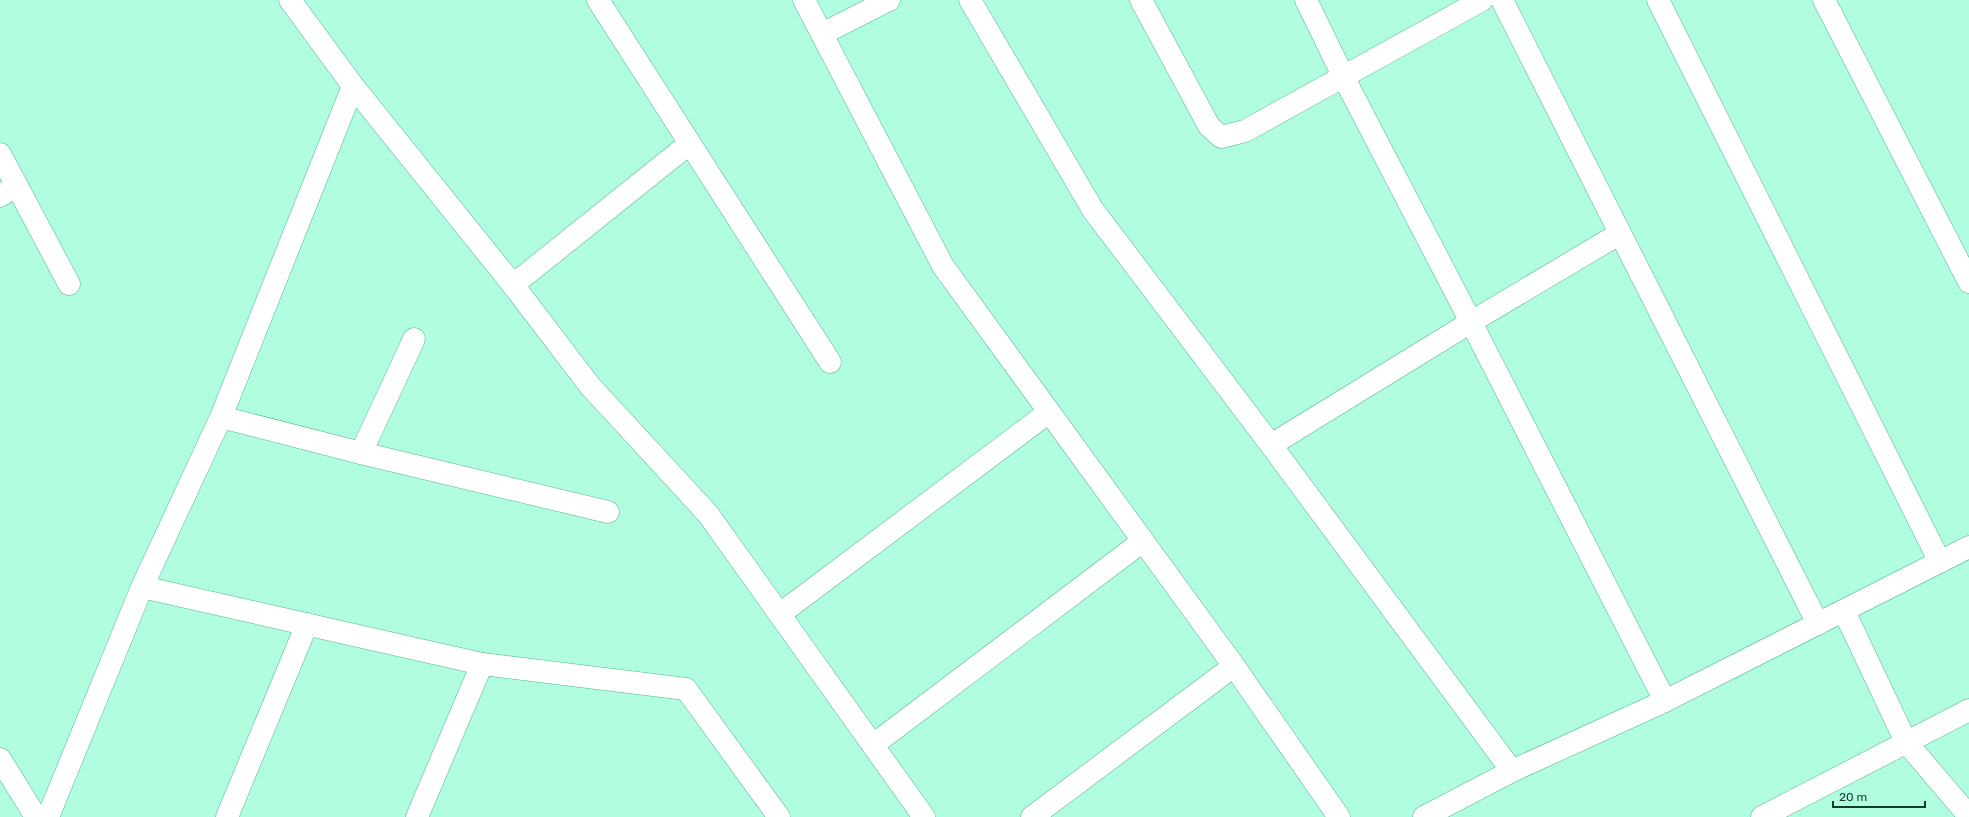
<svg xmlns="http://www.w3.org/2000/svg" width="1969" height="817" font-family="Rubik,sans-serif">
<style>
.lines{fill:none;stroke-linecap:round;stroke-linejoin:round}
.street-casing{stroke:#51b593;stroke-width:23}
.street{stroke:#fff;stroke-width:22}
</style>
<rect width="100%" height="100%" fill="#b0fddf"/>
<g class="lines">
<defs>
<g id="street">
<polyline points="290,0 353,86 513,285 590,386 708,514 924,817"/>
<polyline points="598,0 830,362"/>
<polyline points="804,0 943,266 1234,666 1339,817"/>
<polyline points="970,0 1093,210 1271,445 1512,771"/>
<polyline points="1141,0 1209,126 1221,137 1245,131 1482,0"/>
<polyline points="1306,0 1344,78 1471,322 1665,701"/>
<polyline points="1502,0 1818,624"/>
<polyline points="1658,0 1940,562"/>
<polyline points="1824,0 1969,282"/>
<polyline points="822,34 889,0"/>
<polyline points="0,154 69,284"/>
<polyline points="0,196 16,186"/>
<polyline points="513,285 689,144"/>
<polyline points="221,417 361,453 608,512"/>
<polyline points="1271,445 1471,322 1619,234"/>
<polyline points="361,453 414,339"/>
<polyline points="142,587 482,664 686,689 779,817"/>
<polyline points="1844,611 1906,742 1969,816"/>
<polyline points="780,614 1049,412"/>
<polyline points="873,745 1143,541"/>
<polyline points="0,759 36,817"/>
<polyline points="48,817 142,587 221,417 353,86"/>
<polyline points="227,817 307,624"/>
<polyline points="417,817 482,664"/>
<polyline points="1032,817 1234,666"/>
<polyline points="1424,817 1512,771 1665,701 1969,547"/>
<polyline points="1762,817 1969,710"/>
</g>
</defs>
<use href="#street" class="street-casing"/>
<use href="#street" class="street"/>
</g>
<path d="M1833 801v6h92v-6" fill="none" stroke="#113c2e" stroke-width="2"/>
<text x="1839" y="801" font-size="12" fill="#113c2e" stroke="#b0fddf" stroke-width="3" paint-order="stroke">20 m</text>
</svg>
